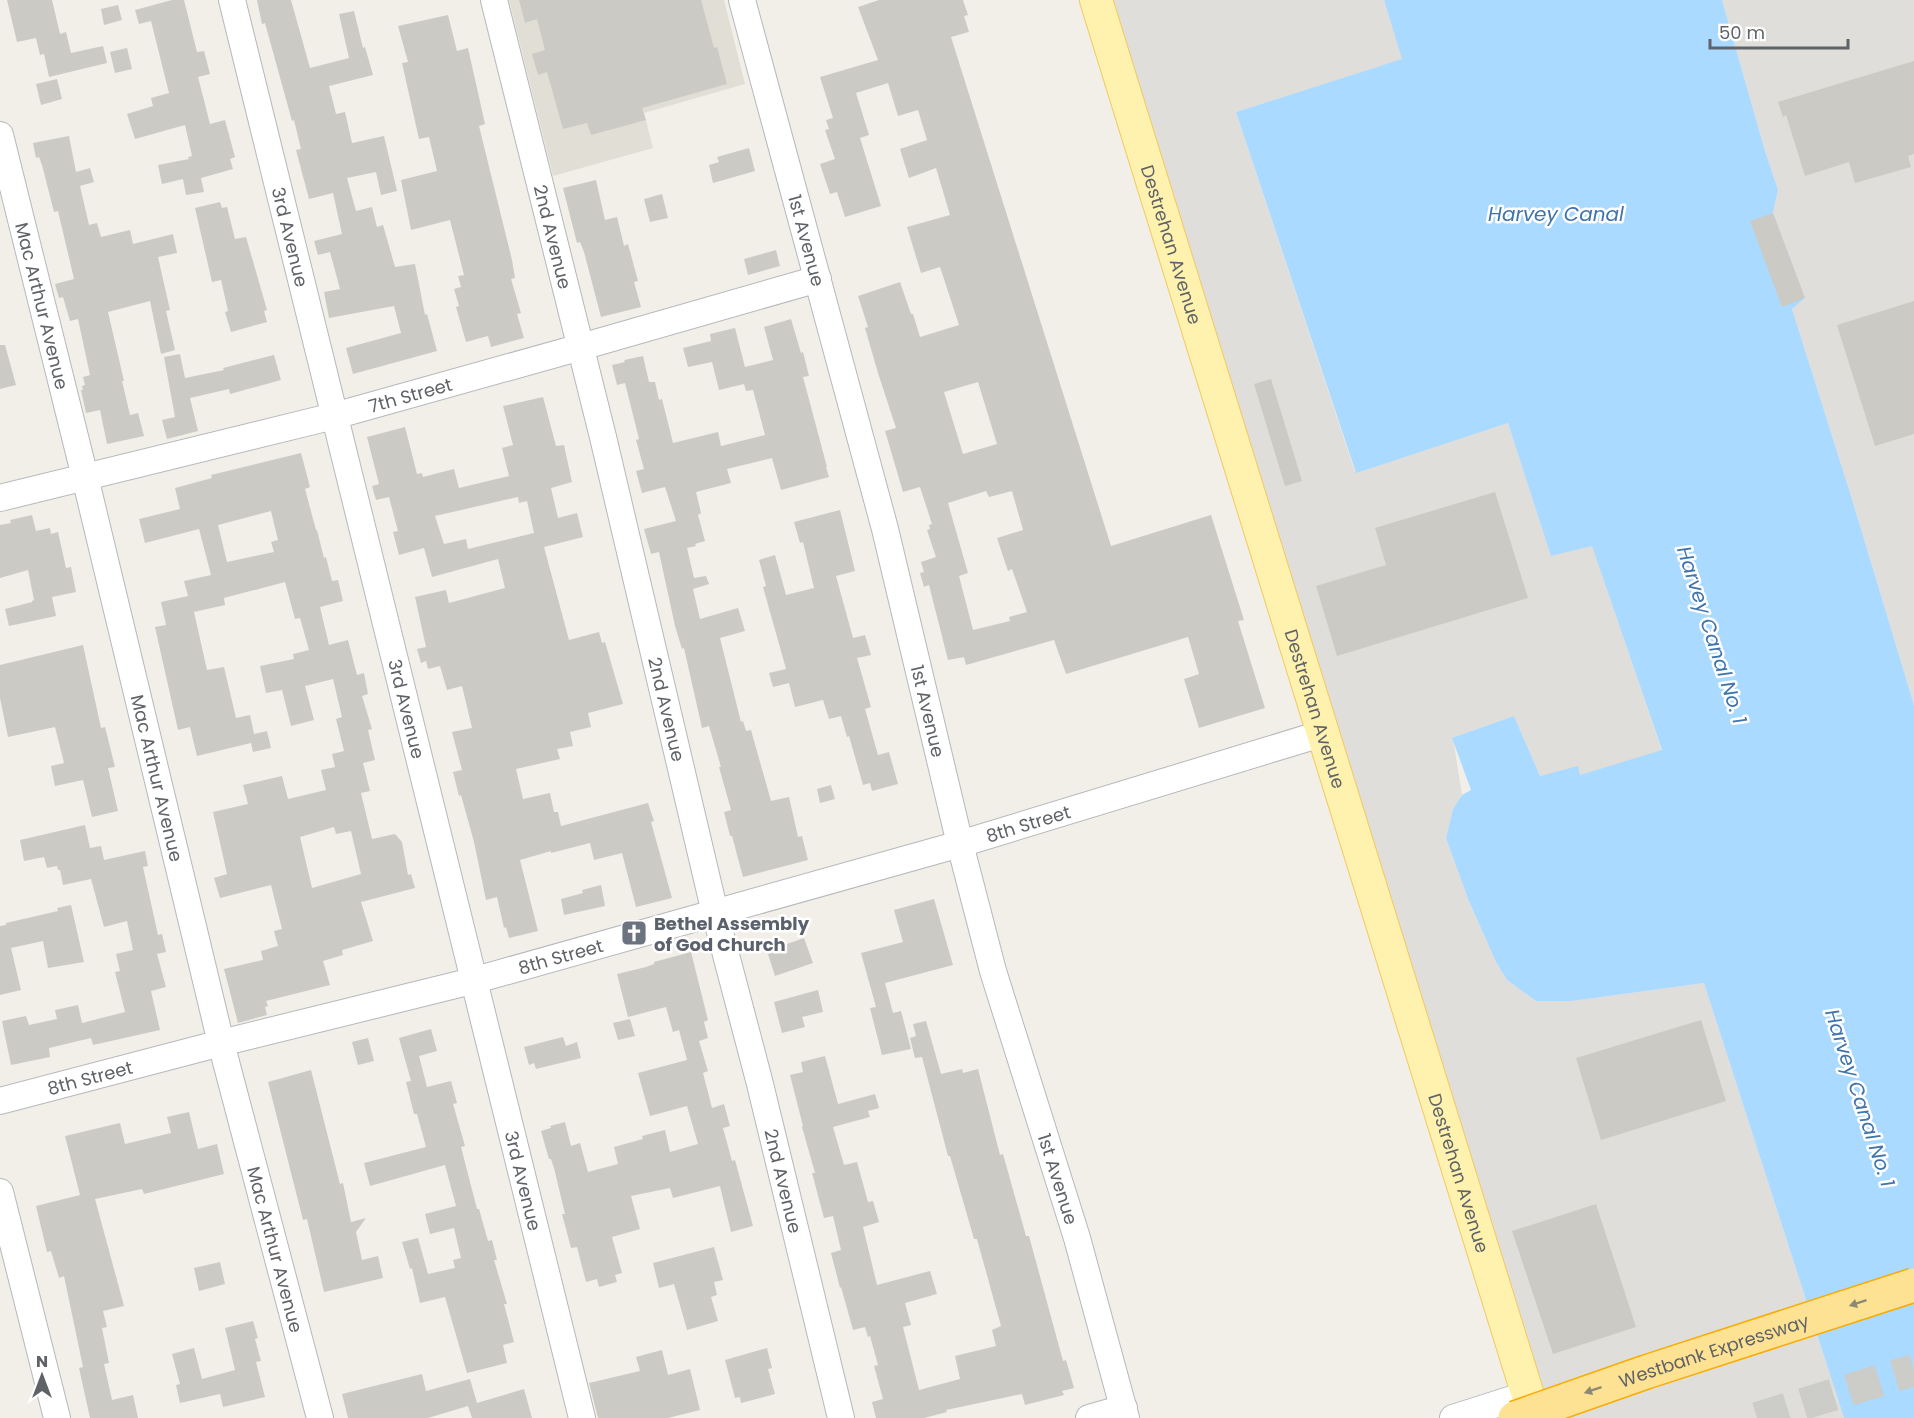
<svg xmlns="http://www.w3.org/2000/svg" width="1914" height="1418" font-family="Poppins,sans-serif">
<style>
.industrial{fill:#e0deda}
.education{fill:#e1ded6}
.water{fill:#aadaff}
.building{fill:#cccac5;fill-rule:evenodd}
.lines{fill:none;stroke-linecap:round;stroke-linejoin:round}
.major-tunnel{stroke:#ccccc8;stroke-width:32;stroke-dasharray:32 16;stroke-linecap:butt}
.minor-casing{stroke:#b5b8bc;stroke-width:28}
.major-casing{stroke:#f2c960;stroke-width:34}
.minor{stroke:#fff;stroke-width:26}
.major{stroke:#fff2af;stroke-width:32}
.highway-bridge-casing{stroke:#f9ab00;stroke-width:36;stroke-linecap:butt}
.highway-bridge{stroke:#fde293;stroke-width:33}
.oneway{fill:#8e8975}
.labels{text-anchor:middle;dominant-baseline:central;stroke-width:5;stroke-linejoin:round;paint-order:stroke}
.street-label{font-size:18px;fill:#5f6368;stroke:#fff}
.worship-label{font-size:18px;font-weight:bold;fill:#5b616d;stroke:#fff;text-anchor:start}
.water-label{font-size:20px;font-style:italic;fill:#4174aa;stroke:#fff}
</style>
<rect width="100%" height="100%" fill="#f1efe8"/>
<g class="industrial">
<polygon points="1111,0 1384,0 1403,59 1236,112 1355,472 1508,423 1551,555 1592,545 1662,751 1580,776 1578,767 1540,776 1514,716 1453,738 1462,795 1453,809 1446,838 1468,899 1496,962 1507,980 1536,1001 1572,1001 1704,983 1844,1418 1546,1418"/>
<polygon points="1722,0 1914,0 1914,705 1851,496 1792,309 1805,298 1773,213 1778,190 1765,151"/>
</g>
<polygon class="education" points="509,0 724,0 745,84 644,113 653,148 553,176"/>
<polygon class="water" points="1384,0 1722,0 1765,151 1778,190 1773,213 1805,298 1792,309 1851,496 1914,705 1914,1418 1844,1418 1704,983 1572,1001 1536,1001 1507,980 1496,962 1468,899 1446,838 1453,809 1462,795 1471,790 1452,738 1514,716 1540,776 1578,766 1580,775 1662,750 1592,546 1551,556 1508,423 1356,473 1236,112 1402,59"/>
<g class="building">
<polygon points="7,0 52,0 60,34 66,32 71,53 103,46 107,63 49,77 44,54 40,55 36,38 17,42"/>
<polygon points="172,0 184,0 197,52 204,51 210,74 198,77 210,124 225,120 235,157 230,159 233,169 201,178 204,192 186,195 183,179 162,184 158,165 189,159 188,157 192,156 185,125 135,139 127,114 153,106 151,98 169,93 151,21 139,24 135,10"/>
<polygon points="257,0 291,0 310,68 349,58 339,14 354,11 363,48 365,47 373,75 329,86 336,114 345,112 352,143 384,136 397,191 381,195 376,172 347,178 356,211 372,207 377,227 383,225 395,267 415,264 425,315 427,314 437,351 353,374 346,348 401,333 394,306 329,318 324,292 340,289 330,252 318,255 314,241 342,234 333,193 309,199 296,150 301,149 294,120 292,121 265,23 262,24"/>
<polygon points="519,0 701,0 714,48 717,47 727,84 642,108 646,120 591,135 587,123 563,129 547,72 538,75 532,54 545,50 537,19 525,23"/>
<path d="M879,0H963L968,15L964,16L969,32L951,37L1111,546L1211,515L1244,620L1238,621L1265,708L1199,728L1184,679L1199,674L1188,637L1066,674L1054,640L966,665L964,657L948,660L929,585L924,587L920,573L924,572L921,562L936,557L927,530L930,529L929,525L932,524L920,487L903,492L885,431L896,428L878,373L865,328L868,327L858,296L900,282L911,314H913L920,337L959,325L940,267L921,273L907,227L950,215L936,168L909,178L900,149L927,140L918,110L898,116L888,83L856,93L869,135L860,138L881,206L845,217L837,192L830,194L820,164L835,159L825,130L829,129L826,120L833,118L820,77L878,60L858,7ZM978,382L997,444L963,454L944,392ZM986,491L989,497L1012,491L1023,530L997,538L1008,571L1012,569L1027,612L1009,617L1010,621L973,630L959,576L968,573L948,503Z"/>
<polygon points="118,5 122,20 104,25 101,9"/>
<polygon points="448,15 457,51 468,48 485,124 479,126 512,260 515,278 511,279 521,313 517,314 524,338 491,347 488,336 466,342 456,307 459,306 454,289 461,287 458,276 464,275 450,220 411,230 401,180 437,171 429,137 419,139 402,63 408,62 398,26"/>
<polygon points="127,48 132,69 115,73 110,52"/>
<polygon points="1914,61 1914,154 1908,156 1911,167 1855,183 1849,162 1805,176 1786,115 1783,117 1778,102"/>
<polygon points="57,79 62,99 41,105 36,84"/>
<polygon points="69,136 76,172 90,168 94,182 80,186 89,225 97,223 101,237 130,230 133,244 173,234 177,253 158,257 170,310 166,311 175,350 161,354 150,301 108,312 124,381 122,381 130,415 138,413 144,436 107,444 100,410 86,413 81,390 83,390 82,386 85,385 83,377 90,375 78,319 70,321 63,297 59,298 55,284 74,279 58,211 54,212 42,165 39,157 36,158 33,143"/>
<polygon points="749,148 755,171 713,183 709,165 719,162 717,157"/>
<polygon points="596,180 605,220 617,217 624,246 628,244 638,281 634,282 641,307 601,317 584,252 580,242 577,243 563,188"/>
<polygon points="662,194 668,218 650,222 644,199"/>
<polygon points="220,202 222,208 227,207 235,239 246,237 267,310 264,311 267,322 231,332 225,312 228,311 221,280 212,282 195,208"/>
<polygon points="1773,213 1805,298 1782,307 1750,221"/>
<polygon points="776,250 780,266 748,275 744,259"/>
<polygon points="1914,301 1914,434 1875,446 1837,325"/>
<polygon points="791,319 801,353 803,352 809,376 803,377 827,467 826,467 829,477 781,490 772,458 727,469 731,483 696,492 701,513 698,515 705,541 695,544 696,546 687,548 694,578 706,576 709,584 693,589 700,619 738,608 745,631 720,638 741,722 743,721 746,731 751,730 771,801 789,797 798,837 802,836 808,860 743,877 732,836 730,836 724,812 731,810 719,767 721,767 709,726 702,728 684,648 682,649 675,626 659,552 651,554 644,529 676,521 665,487 642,493 636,471 644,469 636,440 639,439 625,383 617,385 612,365 625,362 624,360 643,356 649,382 655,382 659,400 662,399 673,443 718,432 721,446 765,435 753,390 746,391 744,384 719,390 712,362 688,367 683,348 711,341 710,334 735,328 745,367 773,360 764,327"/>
<polygon points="0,345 5,345 16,385 0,389"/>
<polygon points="180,354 185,378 224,370 223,368 274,355 281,380 230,394 229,389 190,398 198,431 167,439 162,420 175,417 164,357"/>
<polygon points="1271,379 1302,481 1285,486 1254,384"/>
<path d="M543,397L556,446L564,445L572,482L551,488L558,518L577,513L583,537L544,547L569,640L599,632L602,643L605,642L623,704L588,713L591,727L570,732L573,746L557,749L560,759L516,769L523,799L550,793L554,812H558L561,826L648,803L654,821L651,822L672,898L636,907L622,853L594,860L590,843L551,853V851L520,860L538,931L509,938L506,927L504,928L497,897L486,900L474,842L461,795L459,796L453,772L462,770L452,732L472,728L462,686L447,690L440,666L428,669L426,661L421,663L417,649L426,647L415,597L446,590L449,603L505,588L498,559L432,577L424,548L399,555L393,532L398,531L389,497L376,500L372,486L379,484L367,437L405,427L417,474L422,473L423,477L454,469L459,488L509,476L502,448L513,445L503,406ZM518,497L519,503L527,501L534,533L468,549L466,539L444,544L435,516Z"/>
<path d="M301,453L310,487L305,489L316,530H317L324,558L326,557L332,581L338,580L343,601L320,607L329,645L348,640L357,675L364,673L368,694L362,696L372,729L368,730L375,760L363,763L370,791L361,793L372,839L395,834L402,842L408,875L411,874L415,888L361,902L373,941L342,950L343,955L323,961L330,985L266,1001L268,1006L265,1007L267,1015L238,1023L224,969L263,960L261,951L278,946L274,931L282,929L271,885L220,898L214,878L227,874L213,812L248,804L243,785L282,776L288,799L326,790L321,770L335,767L332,754L344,751L336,719L342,717L333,679L305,686L314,720L291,726L282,690L266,693L260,666L294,659L293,654L309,650L300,618L295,619L285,582L224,598L225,605L194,612L207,670L224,667L236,718L250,715L254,734L267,731L271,748L253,752L251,743L197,756L190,727L178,730L155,627L166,625L161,602L188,596L184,581L211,575L199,529L145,543L139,519L180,509L175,488L212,478L211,475ZM271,511L278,540L271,542L274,552L227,562L218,525ZM334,827L336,834L351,831L361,874L312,888L300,837Z"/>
<polygon points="1495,492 1528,598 1337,656 1316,586 1386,565 1375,528"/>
<polygon points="840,510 855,571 836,576 853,638 865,635 871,655 857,658 871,707 865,709 878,755 889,752 898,784 872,791 870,783 863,785 849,736 847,737 841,716 829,719 823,700 795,707 789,683 773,687 769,673 786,669 763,587 766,586 759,560 775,555 786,595 814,588 803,542 800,543 794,522"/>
<polygon points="32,515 36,531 50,528 51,534 58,532 66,568 71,567 76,592 52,597 56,616 9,626 5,609 32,602 32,601 34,600 28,570 0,578 0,525 11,523 10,520"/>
<polygon points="83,645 101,728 105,727 115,767 108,768 118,811 92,817 83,780 55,786 51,766 64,763 55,727 8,737 0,698 0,665"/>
<polygon points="831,785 835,799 820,803 817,789"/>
<polygon points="85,825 90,848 101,846 104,860 145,851 148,866 143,867 158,935 162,934 166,952 157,954 166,987 151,991 160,1030 93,1045 91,1038 49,1048 50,1057 11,1065 2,1021 26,1016 29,1025 57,1019 55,1010 78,1005 82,1023 125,1012 115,972 120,971 116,954 133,950 127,921 104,927 91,879 63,885 60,870 58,870 57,866 47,868 44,857 24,861 20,840"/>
<polygon points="601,885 605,906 564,915 561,899 583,893 582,890"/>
<polygon points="934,899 953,965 885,983 893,1013 901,1011 911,1049 882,1055 870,1008 876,1007 861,953 903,942 894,910"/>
<polygon points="71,905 84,962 48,968 43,941 11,948 21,990 0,995 0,926 6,925 6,928 6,923 58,911 57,908"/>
<polygon points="804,938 813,963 775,976 767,951"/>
<polygon points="691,952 708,1020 704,1022 708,1038 699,1041 708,1071 703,1073 712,1108 724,1104 730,1126 723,1128 732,1161 735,1160 753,1226 731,1232 720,1186 673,1198 670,1188 631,1196 640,1229 612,1237 622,1273 615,1275 617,1282 599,1287 597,1279 586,1282 577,1247 571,1248 562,1214 565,1214 554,1168 551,1159 549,1159 541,1131 551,1128 550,1126 565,1122 571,1146 580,1143 588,1172 618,1164 614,1147 643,1139 642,1136 665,1130 670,1152 698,1144 687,1106 650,1116 638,1073 687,1060 679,1030 673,1032 666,1007 628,1017 617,974 646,967 654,964 654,962"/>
<polygon points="818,990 823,1012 802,1017 805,1027 782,1033 774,1002"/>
<polygon points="630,1019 635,1036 618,1040 613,1023"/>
<polygon points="1701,1020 1726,1101 1601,1140 1576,1058"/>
<polygon points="926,1021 941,1074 962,1069 963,1073 978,1069 1000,1155 1003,1154 1026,1236 1029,1236 1063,1361 1066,1360 1074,1388 1062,1391 1064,1395 1025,1405 1022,1394 946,1410 947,1412 924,1418 876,1418 872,1402 883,1399 874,1366 878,1365 870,1336 868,1337 865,1327 853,1330 841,1287 840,1288 831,1253 841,1250 833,1216 824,1218 812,1173 815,1173 802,1127 803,1126 790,1075 803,1072 801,1062 825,1056 838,1104 875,1094 879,1108 868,1111 870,1117 833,1127 844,1165 857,1162 868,1202 873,1201 879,1222 863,1227 877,1285 930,1271 937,1294 905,1303 911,1325 903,1327 919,1390 960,1379 955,1356 996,1346 992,1330 1001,1326 977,1239 974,1239 950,1156 948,1156 922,1057 915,1058 910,1038 916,1036 913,1024"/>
<polygon points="431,1029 437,1051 419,1056 427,1087 451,1081 457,1103 453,1104 465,1146 461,1147 477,1209 479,1209 488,1241 492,1240 497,1260 494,1260 507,1304 504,1304 514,1342 503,1345 507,1363 467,1373 445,1297 420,1303 412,1268 410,1269 402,1242 418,1238 428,1274 455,1268 453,1260 461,1258 454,1228 430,1234 425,1214 456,1206 445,1165 370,1186 364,1163 426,1147 417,1114 414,1114 406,1082 411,1081 399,1038"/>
<polygon points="563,1037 566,1046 577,1042 581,1058 536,1069 534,1063 529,1065 524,1047"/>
<polygon points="368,1038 374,1061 358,1065 352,1042"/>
<polygon points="311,1070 340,1184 343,1183 351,1222 366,1218 356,1232 362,1260 378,1256 383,1278 324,1292 307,1219 303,1220 268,1082"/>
<polygon points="189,1112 198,1149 217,1144 224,1174 144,1194 142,1189 95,1199 124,1306 103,1311 107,1327 102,1328 109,1363 104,1364 112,1400 133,1395 138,1418 90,1418 79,1368 83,1367 64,1276 59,1278 51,1251 47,1252 36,1206 80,1195 65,1136 120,1123 125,1144 171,1133 167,1117"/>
<polygon points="1596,1204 1636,1327 1553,1354 1512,1231"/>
<polygon points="714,1247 723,1280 714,1282 717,1295 711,1297 718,1321 687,1330 674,1284 659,1288 653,1263"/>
<polygon points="220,1262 225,1284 199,1291 194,1268"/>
<polygon points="253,1321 258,1338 255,1339 261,1361 256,1362 265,1397 223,1407 220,1394 180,1403 176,1385 180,1384 172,1354 194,1348 202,1379 235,1370 225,1328"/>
<polygon points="767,1348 772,1368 768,1369 775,1394 741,1403 740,1397 735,1398 725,1360"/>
<polygon points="662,1350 668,1375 690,1369 700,1410 668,1418 598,1418 589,1383 640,1371 636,1357"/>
<polygon points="422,1374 426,1391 470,1379 477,1403 524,1389 532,1418 472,1418 468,1406 428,1418 348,1418 342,1394"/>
</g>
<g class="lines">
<polyline class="major-tunnel" points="1757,1418 1914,1370"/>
<defs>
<g id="minor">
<path id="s1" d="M232,0L582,1418"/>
<path id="s2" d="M494,0L603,437L715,913L760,1084L841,1418"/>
<path id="s3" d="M742,0L885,529L960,844L993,971L1077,1238L1126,1418"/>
<path id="s4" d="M0,135L85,477L221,1043L320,1418"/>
<path id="s5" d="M0,498L334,416L581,347L818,279"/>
<path id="s6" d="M0,1101L221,1043L472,981L960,844L1324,733"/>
<polyline points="0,1192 57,1418"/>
<polyline points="1089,1418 1124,1408"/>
<polyline points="1453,1418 1528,1394"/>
</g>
<g id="major">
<path id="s7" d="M1096,0L1535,1418"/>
</g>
</defs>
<use href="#minor" class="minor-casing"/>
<use href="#major" class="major-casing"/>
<use href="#minor" class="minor"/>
<use href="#major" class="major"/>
<defs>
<g id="highway-bridge">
<path id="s8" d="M1515,1418L1646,1372L1914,1285"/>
</g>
</defs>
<use href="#highway-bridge" class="highway-bridge-casing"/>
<use href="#highway-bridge" class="highway-bridge"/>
</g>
<defs><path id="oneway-solid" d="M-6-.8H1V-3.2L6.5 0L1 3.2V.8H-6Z" transform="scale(1.5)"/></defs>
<g class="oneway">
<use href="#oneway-solid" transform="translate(1858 1303) rotate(162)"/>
<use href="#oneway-solid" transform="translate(1593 1390) rotate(161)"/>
</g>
<defs>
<symbol id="church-square" viewBox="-11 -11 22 22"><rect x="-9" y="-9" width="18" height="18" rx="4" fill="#6b7280" stroke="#fff"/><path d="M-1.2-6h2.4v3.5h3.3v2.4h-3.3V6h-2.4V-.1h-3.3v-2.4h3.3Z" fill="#fff"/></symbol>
</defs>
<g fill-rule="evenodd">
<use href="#church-square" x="619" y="918" width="30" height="30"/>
</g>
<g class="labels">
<g class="street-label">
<text stroke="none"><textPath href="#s1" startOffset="244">3rd Avenue</textPath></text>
<text stroke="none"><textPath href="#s2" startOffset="244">2nd Avenue</textPath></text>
<text stroke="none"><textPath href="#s3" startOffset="249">1st Avenue</textPath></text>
<text stroke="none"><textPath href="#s7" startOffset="256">Destrehan Avenue</textPath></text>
<text stroke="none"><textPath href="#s4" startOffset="176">Mac Arthur Avenue</textPath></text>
<text stroke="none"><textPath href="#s5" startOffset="423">7th Street</textPath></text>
<text stroke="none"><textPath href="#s1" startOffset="730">3rd Avenue</textPath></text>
<text stroke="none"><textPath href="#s2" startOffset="730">2nd Avenue</textPath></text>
<text stroke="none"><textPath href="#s7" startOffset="742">Destrehan Avenue</textPath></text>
<text stroke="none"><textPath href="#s3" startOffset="735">1st Avenue</textPath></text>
<text stroke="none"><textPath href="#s4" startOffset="662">Mac Arthur Avenue</textPath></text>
<text stroke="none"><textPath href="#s6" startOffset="1065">8th Street</textPath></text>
<text stroke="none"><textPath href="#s6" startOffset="579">8th Street</textPath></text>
<text stroke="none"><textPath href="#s6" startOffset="93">8th Street</textPath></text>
<text stroke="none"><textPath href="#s7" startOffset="1228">Destrehan Avenue</textPath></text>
<text stroke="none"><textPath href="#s3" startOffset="1221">1st Avenue</textPath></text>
<text stroke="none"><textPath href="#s1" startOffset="1216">3rd Avenue</textPath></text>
<text stroke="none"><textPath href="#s2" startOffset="1216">2nd Avenue</textPath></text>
<text stroke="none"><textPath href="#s4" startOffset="1148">Mac Arthur Avenue</textPath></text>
<text stroke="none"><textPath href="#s8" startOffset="210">Westbank Expressway</textPath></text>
</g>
<g class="worship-label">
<text x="654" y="923">Bethel Assembly<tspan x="654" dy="21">of God Church</tspan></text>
</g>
<g class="water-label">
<text x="1556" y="214">Harvey Canal</text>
<text transform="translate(1712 635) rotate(72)">Harvey Canal No. 1</text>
<text transform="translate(1860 1098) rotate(72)">Harvey Canal No. 1</text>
</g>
</g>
<g transform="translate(42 1376)" stroke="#ffffff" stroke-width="4.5" paint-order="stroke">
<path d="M0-4.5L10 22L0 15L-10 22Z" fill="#5f6368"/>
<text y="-9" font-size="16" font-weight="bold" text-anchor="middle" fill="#5f6368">N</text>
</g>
<path d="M1710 39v9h138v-9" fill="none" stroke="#5f6368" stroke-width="3"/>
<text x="1719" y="39" font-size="18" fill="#5f6368" stroke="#ffffff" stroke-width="4.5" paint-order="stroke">50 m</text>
</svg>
